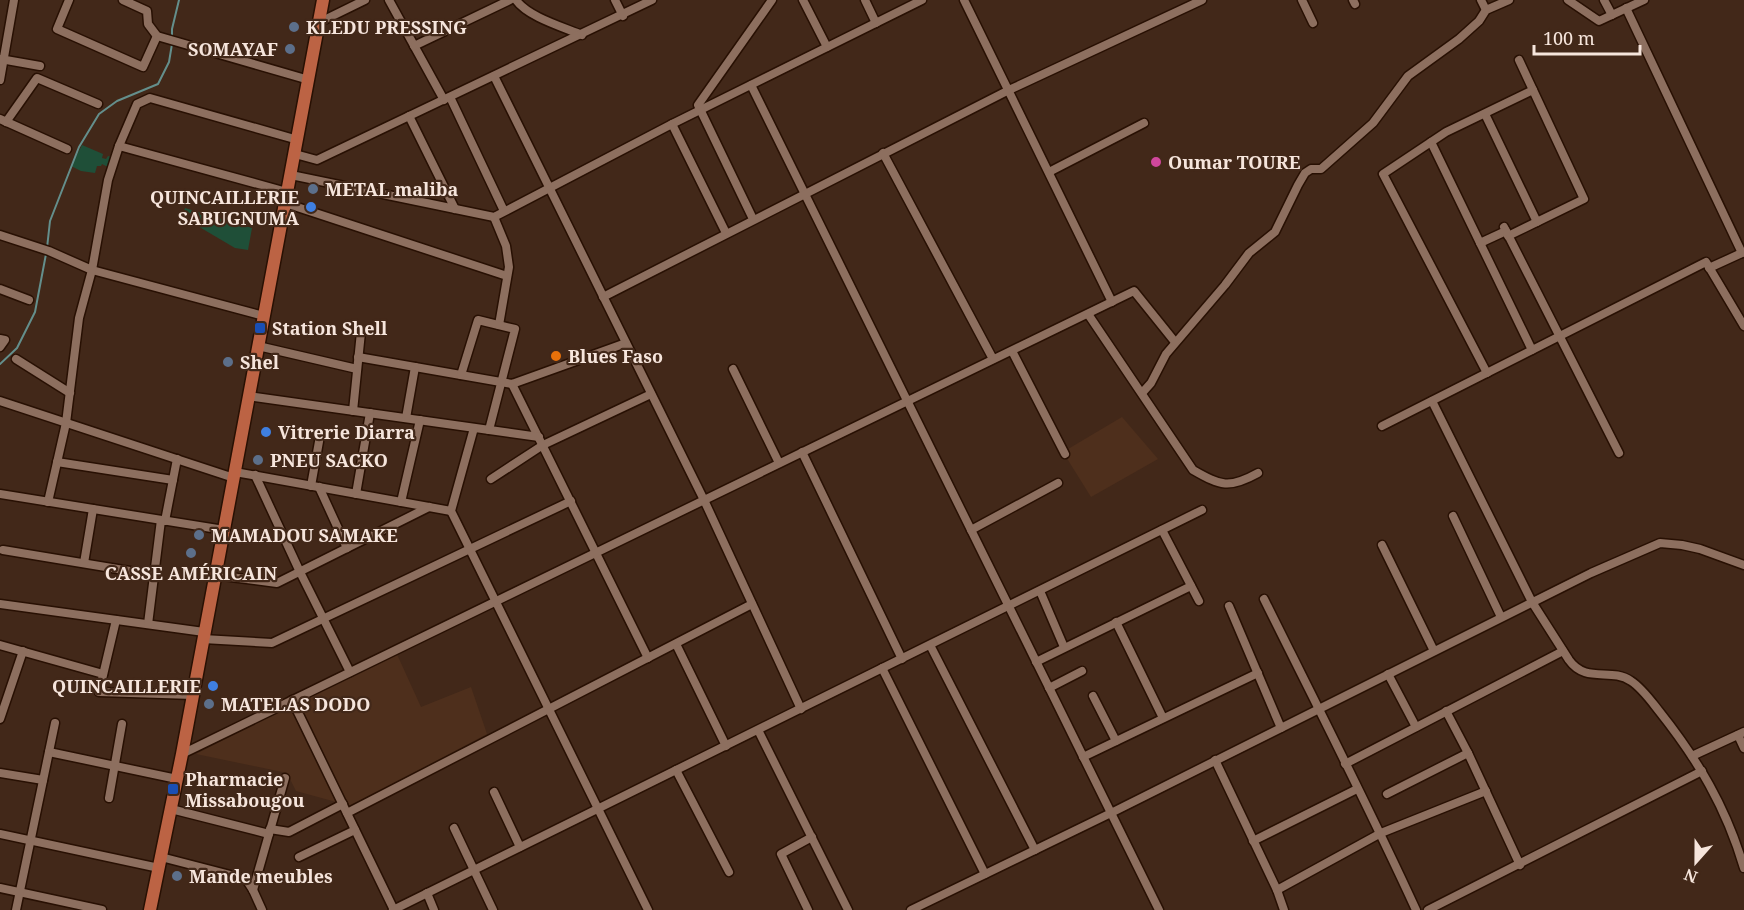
<svg xmlns="http://www.w3.org/2000/svg" width="1744" height="910" font-family="'Noto Serif',serif">
<style>
.built{fill:#4e2f1c}
.green{fill:#1f4f38}
.lines{fill:none;stroke-linecap:round;stroke-linejoin:round}
.stream{stroke:#648f8c;stroke-width:2}
.street-casing{stroke:#281003;stroke-width:11}
.primary-casing{stroke:#281003;stroke-width:15}
.street{stroke:#8d6f5f;stroke-width:8}
.primary{stroke:#bc6344;stroke-width:12}
.service-dot{fill:#5c6f8a;stroke:#422819;stroke-width:2}
.hotel-dot{fill:#d1479c;stroke:#422819;stroke-width:2}
.shop-dot{fill:#3f7fe0;stroke:#422819;stroke-width:2}
.transit-dot{fill:#1a4fb4;stroke:#422819;stroke-width:2}
.food-dot{fill:#e8710a;stroke:#422819;stroke-width:2}
.labels{text-anchor:middle;dominant-baseline:central;stroke-width:4.5;stroke-linejoin:round;paint-order:stroke}
.poi-label{font-size:18px;font-weight:bold;fill:#f6e5dc;stroke:#422819;text-anchor:start}
</style>
<rect width="100%" height="100%" fill="#422819"/>
<g class="built">
<polygon points="1122,417 1158,459 1091,497 1063,452"/>
<polygon points="395,650 421,707 471,687 487,734 351,806 296,791 287,773 196,754"/>
</g>
<g class="green">
<polygon points="82,145 103,154 102,158 106,159 108,156 112,157 108,167 102,164 101,166 97,166 95,173 81,171 71,166"/>
<polygon points="185,208 252,228 248,250 235,248 196,225 199,216 184,211"/>
</g>
<g class="lines">
<g class="stream">
<polyline points="172,38 172,29 179,0"/>
<polyline points="47,248 50,221 79,147 99,114 117,101 158,84 169,62 172,44"/>
<polyline points="0,364 17,348 35,312 46,254"/>
</g>
<defs>
<g id="street">
<polyline points="69,0 57,29 143,67 157,36"/>
<polyline points="123,0 147,11 148,24 157,36 309,80"/>
<polyline points="389,0 444,100"/>
<path d="M516,0C528,17 563,27 582,35"/>
<polyline points="615,0 623,16"/>
<polyline points="803,0 827,47"/>
<polyline points="865,0 876,23"/>
<polyline points="964,0 1112,302"/>
<polyline points="1302,0 1313,23"/>
<polyline points="1353,0 1355,4"/>
<polyline points="1481,0 1486,10"/>
<polyline points="1568,0 1599,21 1644,0"/>
<polyline points="1604,0 1612,15"/>
<polyline points="1626,8 1742,253"/>
<polyline points="320,22 365,0"/>
<polyline points="414,46 510,0"/>
<polyline points="0,59 40,66"/>
<polyline points="494,76 704,500 801,709"/>
<polyline points="0,80 14,0"/>
<polyline points="751,85 1159,910"/>
<polyline points="450,97 504,211"/>
<polyline points="1485,114 1537,222"/>
<polyline points="409,116 455,209"/>
<polyline points="0,119 67,149"/>
<polyline points="6,122 37,78 98,104"/>
<polyline points="672,124 726,233"/>
<polyline points="1431,142 1532,350"/>
<polyline points="119,146 287,192"/>
<polyline points="883,153 993,359"/>
<polyline points="295,154 317,160 652,0"/>
<polyline points="1049,172 1144,123"/>
<polyline points="291,175 494,217 672,124 922,0"/>
<polyline points="285,203 507,276"/>
<polyline points="494,217 506,246 509,267 499,325"/>
<polyline points="753,219 698,105 772,0"/>
<polyline points="1504,227 1619,453"/>
<polyline points="0,235 49,251 92,270 264,316"/>
<polyline points="1508,236 1584,199 1519,60"/>
<polyline points="1480,243 1506,231"/>
<polyline points="1709,268 1744,252"/>
<polyline points="0,289 29,300"/>
<polyline points="603,297 1009,90 1202,0"/>
<path d="M1088,314L1193,470C1221,486 1229,489 1258,473"/>
<polyline points="0,339 5,340 0,347"/>
<polyline points="258,346 357,369"/>
<polyline points="1012,351 1065,454"/>
<polyline points="358,357 512,384 626,343"/>
<polyline points="16,359 70,393"/>
<polyline points="733,369 779,463"/>
<polyline points="1487,373 1383,174 1446,132 1533,90"/>
<polyline points="461,375 478,320 515,329 489,430"/>
<polyline points="512,384 648,658"/>
<polyline points="1142,393 1151,383 1166,354 1225,285 1249,253 1275,232 1298,185 1305,173 1311,169 1321,169 1373,123 1408,76 1459,39 1479,21 1486,10 1509,0"/>
<polyline points="248,396 539,437"/>
<polyline points="0,401 234,478"/>
<path d="M1432,401L1532,602L1569,660C1586,684 1611,667 1631,681C1642,688 1651,701 1659,711C1698,760 1726,807 1744,868"/>
<polyline points="353,411 361,332"/>
<polyline points="406,418 415,367"/>
<polyline points="1382,426 1706,262 1744,326"/>
<polyline points="474,428 451,511 648,910"/>
<polyline points="802,452 902,659"/>
<polyline points="57,462 173,480"/>
<polyline points="235,472 451,511"/>
<polyline points="255,475 300,572 350,672"/>
<polyline points="491,479 543,445 651,394"/>
<polyline points="311,486 320,436"/>
<polyline points="319,487 347,548"/>
<polyline points="0,494 224,530"/>
<polyline points="356,494 370,413"/>
<polyline points="48,502 66,423 79,318 92,270 108,180 119,146 137,104 150,98 298,140"/>
<polyline points="401,502 420,420"/>
<polyline points="1453,516 1501,617"/>
<polyline points="165,521 177,459"/>
<polyline points="971,530 1058,483"/>
<polyline points="1162,530 1199,601"/>
<polyline points="1382,545 1434,651"/>
<polyline points="3,550 154,575"/>
<polyline points="84,563 93,509"/>
<polyline points="215,575 277,583 429,507"/>
<polyline points="1040,591 1064,647"/>
<path d="M1264,599C1315,702 1368,805 1416,910"/>
<polyline points="0,604 204,632"/>
<polyline points="1229,606 1281,728"/>
<polyline points="116,620 99,692 193,695"/>
<polyline points="1116,622 1163,718"/>
<polyline points="148,624 161,520"/>
<polyline points="203,639 272,643 571,501"/>
<polyline points="676,644 726,746"/>
<polyline points="0,645 103,674"/>
<polyline points="930,645 1035,850"/>
<polyline points="1036,662 1191,586"/>
<polyline points="882,668 985,874"/>
<polyline points="1388,674 1416,727"/>
<polyline points="1049,688 1082,671"/>
<polyline points="1093,696 1116,741"/>
<polyline points="292,700 394,910"/>
<polyline points="1446,711 1468,753 1520,865"/>
<polyline points="0,719 23,651"/>
<polyline points="758,730 848,910"/>
<polyline points="1738,735 1744,748"/>
<polyline points="49,752 177,779"/>
<polyline points="182,754 1134,291 1175,342"/>
<polyline points="1692,756 1744,732"/>
<polyline points="1083,757 1258,673"/>
<polyline points="1215,760 1277,890 1284,910"/>
<polyline points="1345,764 1563,651"/>
<polyline points="676,770 729,872"/>
<polyline points="0,773 43,780"/>
<polyline points="494,792 520,847"/>
<polyline points="1387,794 1468,753"/>
<polyline points="109,798 122,724"/>
<polyline points="171,809 269,834"/>
<polyline points="347,813 752,604"/>
<polyline points="454,828 493,910"/>
<polyline points="270,829 289,832 343,804"/>
<polyline points="0,834 159,868"/>
<polyline points="1253,841 1357,789"/>
<polyline points="161,857 246,879 253,890 262,910"/>
<polyline points="299,857 355,830"/>
<polyline points="0,888 102,910"/>
<polyline points="253,890 285,778"/>
<polyline points="1277,890 1381,833 1486,791"/>
<polyline points="427,893 434,910"/>
<polyline points="16,910 55,723"/>
<polyline points="393,910 1202,510"/>
<polyline points="808,910 781,854 812,837"/>
<polyline points="911,910 1111,813 1591,573 1660,543 1682,545 1700,549 1744,565"/>
<polyline points="1428,910 1702,771"/>
</g>
<polyline id="primary" points="150,910 182,754 323,0"/>
</defs>
<use href="#street" class="street-casing"/>
<use href="#primary" class="primary-casing"/>
<use href="#street" class="street"/>
<use href="#primary" class="primary"/>
</g>
<g class="service-dot">
<circle cx="294" cy="27" r="6"/>
<circle cx="290" cy="49" r="6"/>
<circle cx="313" cy="189" r="6"/>
<circle cx="228" cy="362" r="6"/>
<circle cx="258" cy="460" r="6"/>
<circle cx="199" cy="535" r="6"/>
<circle cx="191" cy="553" r="6"/>
<circle cx="209" cy="704" r="6"/>
<circle cx="177" cy="876" r="6"/>
</g>
<circle class="hotel-dot" cx="1156" cy="162" r="6"/>
<g class="shop-dot">
<circle cx="311" cy="207" r="6"/>
<circle cx="266" cy="432" r="6"/>
<circle cx="213" cy="686" r="6"/>
</g>
<g class="transit-dot">
<rect x="254" y="322" width="12" height="12" rx="3"/>
<rect x="167" y="783" width="12" height="12" rx="3"/>
</g>
<circle class="food-dot" cx="556" cy="356" r="6"/>
<g class="labels">
<g class="poi-label">
<text x="306" y="27">KLEDU PRESSING</text>
<text x="278" y="49" text-anchor="end">SOMAYAF</text>
<text x="1168" y="162">Oumar TOURE</text>
<text x="325" y="189">METAL maliba</text>
<text x="299" y="197" text-anchor="end">QUINCAILLERIE<tspan x="299" dy="21">SABUGNUMA</tspan></text>
<text x="272" y="328">Station Shell</text>
<text x="568" y="356">Blues Faso</text>
<text x="240" y="362">Shel</text>
<text x="278" y="432">Vitrerie Diarra</text>
<text x="270" y="460">PNEU SACKO</text>
<text x="211" y="535">MAMADOU SAMAKE</text>
<text x="191" y="573" text-anchor="middle">CASSE AMÉRICAIN</text>
<text x="201" y="686" text-anchor="end">QUINCAILLERIE</text>
<text x="221" y="704">MATELAS DODO</text>
<text x="185" y="779">Pharmacie<tspan x="185" dy="21">Missabougou</tspan></text>
<text x="189" y="876">Mande meubles</text>
</g>
</g>
<g transform="translate(1696 862) rotate(201)" stroke="#422819" stroke-width="4.5" paint-order="stroke">
<path d="M0-4.5L10 22L0 15L-10 22Z" fill="#f6e5dc"/>
<text y="-9" font-size="16" font-weight="bold" text-anchor="middle" fill="#f6e5dc">N</text>
</g>
<path d="M1534 45v9h106v-9" fill="none" stroke="#f6e5dc" stroke-width="3"/>
<text x="1543" y="45" font-size="18" fill="#f6e5dc" stroke="#422819" stroke-width="4.5" paint-order="stroke">100 m</text>
</svg>
